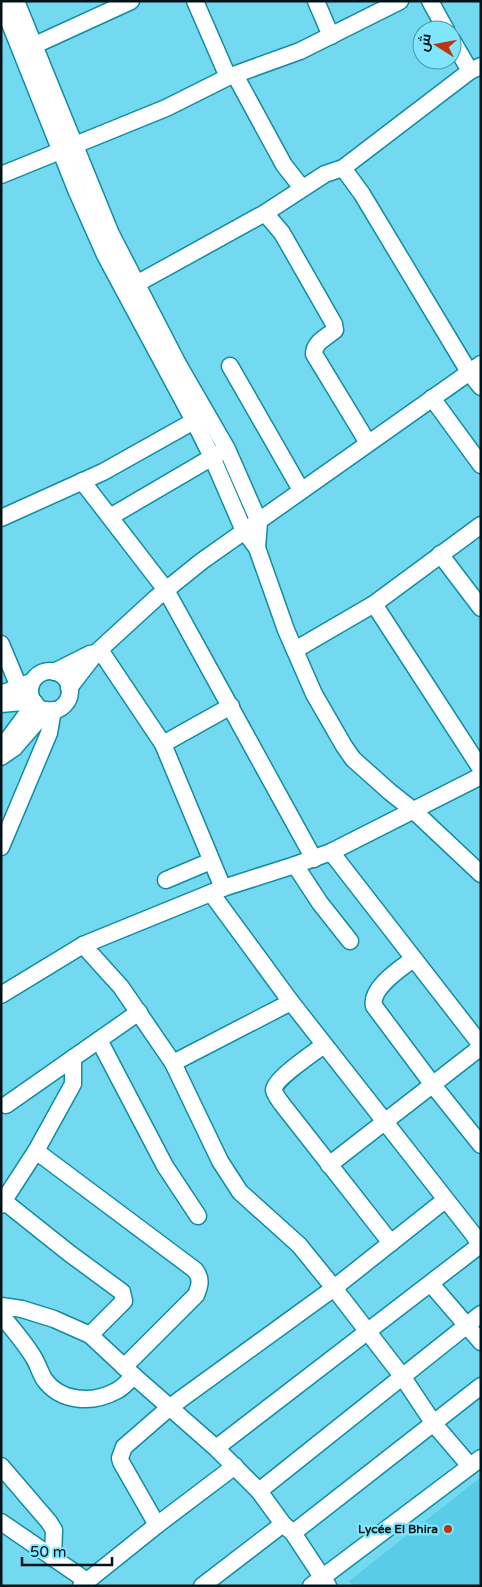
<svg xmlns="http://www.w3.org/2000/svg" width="482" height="1587" font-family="'Varela Round',Cairo,sans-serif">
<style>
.built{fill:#59cde7}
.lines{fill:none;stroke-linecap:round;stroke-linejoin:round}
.minor-casing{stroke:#118ca3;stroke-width:19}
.minor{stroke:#fff;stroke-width:16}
.poi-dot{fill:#bf350f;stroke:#80e6fe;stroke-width:2}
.labels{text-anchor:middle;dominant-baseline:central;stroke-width:4.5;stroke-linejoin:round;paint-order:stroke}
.poi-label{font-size:12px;font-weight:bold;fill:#001318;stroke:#80e6fe;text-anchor:end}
</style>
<rect width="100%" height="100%" fill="#72d9f1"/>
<polygon class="built" points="481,1477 481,1586 352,1586 349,1581"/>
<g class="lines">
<defs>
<g id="minor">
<polyline points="1,1 77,192 105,255 194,421 212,457 244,531 257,548 286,630 314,694 344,746 353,759 390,792 414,811 481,874"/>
<polyline points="16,1 111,234 178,364 227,449 259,522 257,548"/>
<polyline points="195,1 228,77"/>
<polyline points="316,1 331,36"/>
<polyline points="430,1 446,30"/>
<polyline points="452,40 470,71"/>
<polyline points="24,50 131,1"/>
<polyline points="235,75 284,165 302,188"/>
<polyline points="343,168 362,194 469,372 481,387"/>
<polyline points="1,175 166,108 228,77 300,51 400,1"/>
<path d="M265,213L282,233L334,324L335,330C327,337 314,342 314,354L368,443"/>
<polyline points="129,288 265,213 325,174 343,168 470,71 481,66"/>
<polyline points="230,366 301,490"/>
<polyline points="432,398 481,465"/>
<polyline points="82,481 166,590 314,859"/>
<polyline points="110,517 221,452"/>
<polyline points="1,518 103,472 194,421"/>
<polyline points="440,554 481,608"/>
<polyline points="374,604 481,769"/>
<polyline points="1,644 19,687"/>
<polyline points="100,650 163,744 223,888"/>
<polyline points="295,650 374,604 481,525"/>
<circle cx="50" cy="691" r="20"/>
<polyline points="54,672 90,654 96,653"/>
<polyline points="69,688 96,653 156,598 202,561 481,364"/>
<polyline points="1,694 28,683"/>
<polyline points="1,704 33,701"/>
<polyline points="163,744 231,706"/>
<polyline points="4,749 9,738 35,703"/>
<polyline points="1,757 14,748 47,710"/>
<polyline points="1,847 49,733 53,710"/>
<polyline points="331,852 481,1045"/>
<polyline points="295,865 320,903 350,941"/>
<polyline points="166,880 211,861"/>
<polyline points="211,893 291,1002 473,1234 481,1246"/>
<polyline points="83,945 121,987 173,1063 220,1161 240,1192 299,1245 334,1288 402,1376 434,1424 470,1466"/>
<path d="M413,959C400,969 370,988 374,1006L433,1085L481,1145"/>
<polyline points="1,995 83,945 223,888 295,865 331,852 481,776"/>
<polyline points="99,1040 165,1166 198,1216"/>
<path d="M324,1045C315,1052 274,1079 274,1090C275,1095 279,1100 282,1104L391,1243"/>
<polyline points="173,1063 291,1002"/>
<polyline points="6,1105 139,1012"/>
<path d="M36,1151L195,1270C202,1279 200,1285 196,1295L124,1367"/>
<polyline points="329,1165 481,1047"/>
<polyline points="5,1202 69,1253 122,1292 124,1301 90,1335"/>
<polyline points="1,1205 36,1151 73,1084 73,1058"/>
<polyline points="431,1284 481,1342"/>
<polyline points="1,1306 22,1309 54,1319 90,1335 134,1376 216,1448 259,1491 283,1524 293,1533 328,1586"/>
<path d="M1,1315C13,1329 25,1343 34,1358C38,1365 40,1372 44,1379C60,1402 92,1404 116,1391C123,1388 128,1381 134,1376"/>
<polyline points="216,1448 480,1245"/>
<polyline points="1,1466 49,1522 54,1530 53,1558"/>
<polyline points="259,1491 481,1314"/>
<polyline points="1,1522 87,1581"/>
<polyline points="157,1525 121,1462 120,1458 124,1447 170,1407 334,1288 445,1200"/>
<polyline points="293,1533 481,1386"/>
<polyline points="81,1586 157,1525 235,1466"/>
<polyline points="202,1586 283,1524"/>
<polyline points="311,1586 481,1458"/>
</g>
</defs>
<use href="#minor" class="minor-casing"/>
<use href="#minor" class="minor"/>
</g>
<circle class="poi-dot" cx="448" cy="1529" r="5"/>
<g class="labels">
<g class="poi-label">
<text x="438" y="1529">Lycée El Bhira</text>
</g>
</g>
<rect width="482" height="1587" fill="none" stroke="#001318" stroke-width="5"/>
<g transform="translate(437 45) rotate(281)"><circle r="24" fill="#80e6fe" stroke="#4d92a2"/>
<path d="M0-4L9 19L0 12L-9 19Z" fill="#bf350f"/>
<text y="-8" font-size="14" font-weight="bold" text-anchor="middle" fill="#001318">ش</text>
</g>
<path d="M22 1557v8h90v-8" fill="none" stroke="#001318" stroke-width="2.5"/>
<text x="30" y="1557" font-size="15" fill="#001318" stroke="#80e6fe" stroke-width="4" paint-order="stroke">50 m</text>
</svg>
